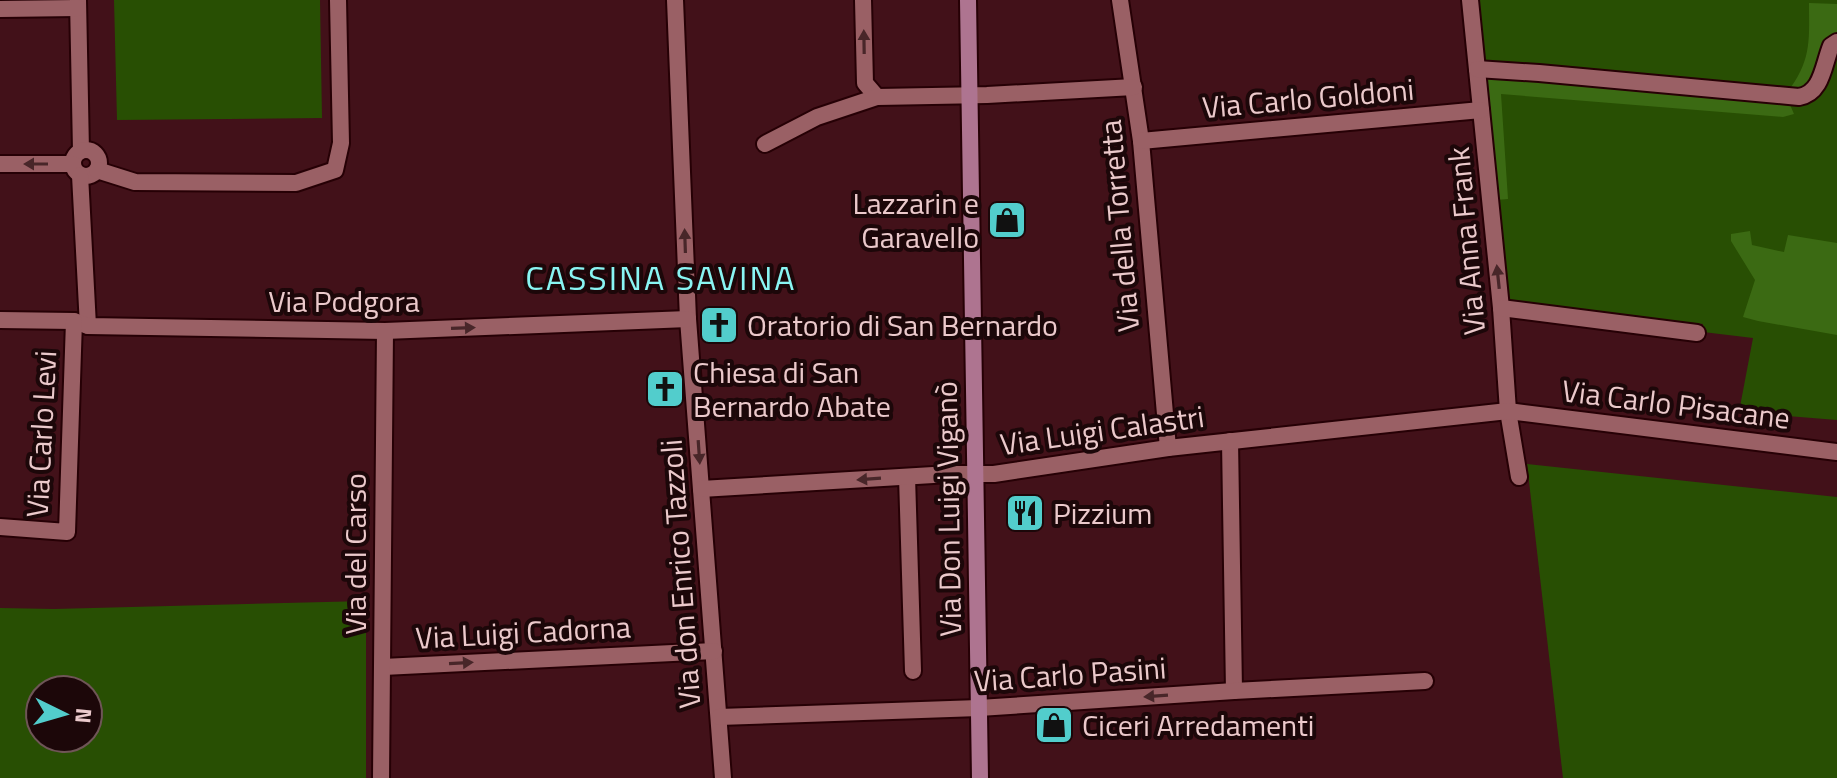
<svg xmlns="http://www.w3.org/2000/svg" width="1837" height="778" font-family="'Titillium Web',sans-serif">
<style>
.green{fill:#284f03;fill-rule:evenodd}
.forest{fill:#3b6a13}
.lines{fill:none;stroke-linecap:round;stroke-linejoin:round}
.street-casing{stroke:#260005;stroke-width:20}
.secondary-casing{stroke:#260005;stroke-width:20}
.street{stroke:#9a6065;stroke-width:16}
.secondary{stroke:#ae7490;stroke-width:16}
.oneway{fill:#482629}
.labels{text-anchor:middle;dominant-baseline:central;stroke-width:8;stroke-linejoin:round;paint-order:stroke}
.street-label{font-size:30px;fill:#ebc9cb;stroke:#1c0709}
.poi-label{font-size:30px;fill:#ebc9cb;stroke:#1c0709;text-anchor:start}
.quarter-label{font-size:34px;letter-spacing:2px;fill:#89f5f3;stroke:#1c0709}
</style>
<rect width="100%" height="100%" fill="#421119"/>
<g class="green">
<polygon points="114,0 320,0 322,118 117,120"/>
<polygon points="1475,0 1837,0 1837,420 1739,412 1753,338 1703,332 1703,324 1505,303"/>
<polygon points="1527,464 1837,497 1837,778 1563,778"/>
<path d="M366,601V778H0V608L54,609ZM40,690H88V738H40Z"/>
</g>
<g class="forest">
<path d="M1809,3L1837,4V38L1813,83L1793,91L1791,87C1812,58 1809,36 1809,3Z"/>
<polygon points="1484,75 1788,100 1794,114 1783,117 1501,94 1508,199 1496,200"/>
<polygon points="1750,231 1752,245 1784,252 1788,235 1837,243 1837,335 1758,321 1743,317 1755,280 1731,241 1731,234"/>
</g>
<g class="lines">
<defs>
<g id="street">
<polyline points="78,0 81,151"/>
<polyline points="675,0 688,319 723,778"/>
<polyline points="863,0 865,83 877,97"/>
<polyline points="1120,0 1141,141 1168,448"/>
<polyline points="1470,0 1501,308 1508,411 1519,477"/>
<polyline points="0,9 78,8"/>
<path d="M1477,69L1539,73L1799,97C1822,93 1823,66 1831,46L1837,42"/>
<polyline points="1141,141 1481,110"/>
<polyline points="765,144 817,117 877,97 987,95 1134,87"/>
<circle cx="86" cy="163" r="13"/>
<polyline points="0,164 73,164"/>
<polyline points="97,170 135,182 296,183 335,170 341,143 338,0"/>
<polyline points="80,175 88,326"/>
<polyline points="1501,308 1697,333"/>
<polyline points="0,320 74,321 88,326 385,331 688,319"/>
<polyline points="1230,441 1234,691"/>
<polyline points="907,477 913,671"/>
<polyline points="701,489 950,474 994,474 1168,448 1508,411 1837,452"/>
<polyline points="0,527 67,532 74,321"/>
<polyline points="383,667 714,651"/>
<polyline points="719,717 979,708 1234,691 1425,681"/>
<polyline points="381,778 385,331"/>
</g>
<polyline id="secondary" points="968,0 980,778"/>
</defs>
<use href="#street" class="street-casing"/>
<use href="#secondary" class="secondary-casing"/>
<use href="#street" class="street"/>
<use href="#secondary" class="secondary"/>
</g>
<defs><path id="oneway-solid" d="M-6-.8H1V-3.2L6.5 0L1 3.2V.8H-6Z" transform="scale(2)"/></defs>
<g class="oneway">
<use href="#oneway-solid" transform="translate(864 42) rotate(-91)"/>
<use href="#oneway-solid" transform="translate(36 164) rotate(-180)"/>
<use href="#oneway-solid" transform="translate(685 241) rotate(-92)"/>
<use href="#oneway-solid" transform="translate(1498 277) rotate(-96)"/>
<use href="#oneway-solid" transform="translate(463 328) rotate(-2)"/>
<use href="#oneway-solid" transform="translate(699 452) rotate(86)"/>
<use href="#oneway-solid" transform="translate(869 479) rotate(176)"/>
<use href="#oneway-solid" transform="translate(461 663) rotate(-3)"/>
<use href="#oneway-solid" transform="translate(1156 696) rotate(176)"/>
</g>
<defs>
<symbol id="shop-square" viewBox="-11 -11 22 22"><rect x="-9" y="-9" width="18" height="18" rx="4" fill="#52cdcc" stroke="#1c0709"/><path d="M-5-2.5h2.3a2.7 3.5 0 0 1 5.4 0H5L5.5 6h-11ZM-1.5-2.5h3a1.5 2.3 0 0 0-3 0Z" fill="#111"/></symbol>
<symbol id="church-square" viewBox="-11 -11 22 22"><rect x="-9" y="-9" width="18" height="18" rx="4" fill="#52cdcc" stroke="#1c0709"/><path d="M-1.2-6h2.4v3.5h3.3v2.4h-3.3V6h-2.4V-.1h-3.3v-2.4h3.3Z" fill="#111"/></symbol>
<symbol id="restaurant-square" viewBox="-11 -11 22 22"><rect x="-9" y="-9" width="18" height="18" rx="4" fill="#52cdcc" stroke="#1c0709"/><path d="M-5-6h1v4h1v-4h1v4h1v-4h1v5L-1.5 .5V6h-2V.5L-5-1ZM5-6V6H3V1.5H1.5Q1.5-4 5-6Z" fill="#111"/></symbol>
</defs>
<g fill-rule="evenodd">
<use href="#shop-square" x="985" y="198" width="44" height="44"/>
<use href="#church-square" x="697" y="303" width="44" height="44"/>
<use href="#church-square" x="643" y="367" width="44" height="44"/>
<use href="#restaurant-square" x="1003" y="491" width="44" height="44"/>
<use href="#shop-square" x="1032" y="703" width="44" height="44"/>
</g>
<g class="labels">
<g class="street-label">
<text transform="translate(1308 98) rotate(-5)">Via Carlo Goldoni</text>
<text transform="translate(1119 226) rotate(-95)">Via della Torretta</text>
<text transform="translate(1466 241) rotate(-95)">Via Anna Frank</text>
<text x="344" y="301">Via Podgora</text>
<text transform="translate(1676 404) rotate(7)">Via Carlo Pisacane</text>
<text transform="translate(1102 430) rotate(-8)">Via Luigi Calastri</text>
<text transform="translate(41 434) rotate(-87)">Via Carlo Levi</text>
<text transform="translate(948 509) rotate(-91)">Via Don Luigi Viganò</text>
<text transform="translate(355 554) rotate(-90)">Via del Carso</text>
<text transform="translate(680 574) rotate(-94)">Via don Enrico Tazzoli</text>
<text transform="translate(523 632) rotate(-3)">Via Luigi Cadorna</text>
<text transform="translate(1070 674) rotate(-4)">Via Carlo Pasini</text>
</g>
<g class="poi-label">
<text x="979" y="203" text-anchor="end">Lazzarin e<tspan x="979" dy="34">Garavello</tspan></text>
<text x="747" y="325">Oratorio di San Bernardo</text>
<text x="693" y="372">Chiesa di San<tspan x="693" dy="34">Bernardo Abate</tspan></text>
<text x="1053" y="513">Pizzium</text>
<text x="1082" y="725">Ciceri Arredamenti</text>
</g>
<g class="quarter-label">
<text x="661" y="277">CASSINA SAVINA</text>
</g>
</g>
<g transform="translate(64 714) rotate(95)"><circle r="38" fill="#1c0709" stroke="#6f5557" stroke-width="2"/>
<path d="M0-6L14 30L0 20L-14 30Z" fill="#52cdcc"/>
<text y="-12" font-size="22" font-weight="bold" text-anchor="middle" fill="#ebc9cb">N</text>
</g>
</svg>
